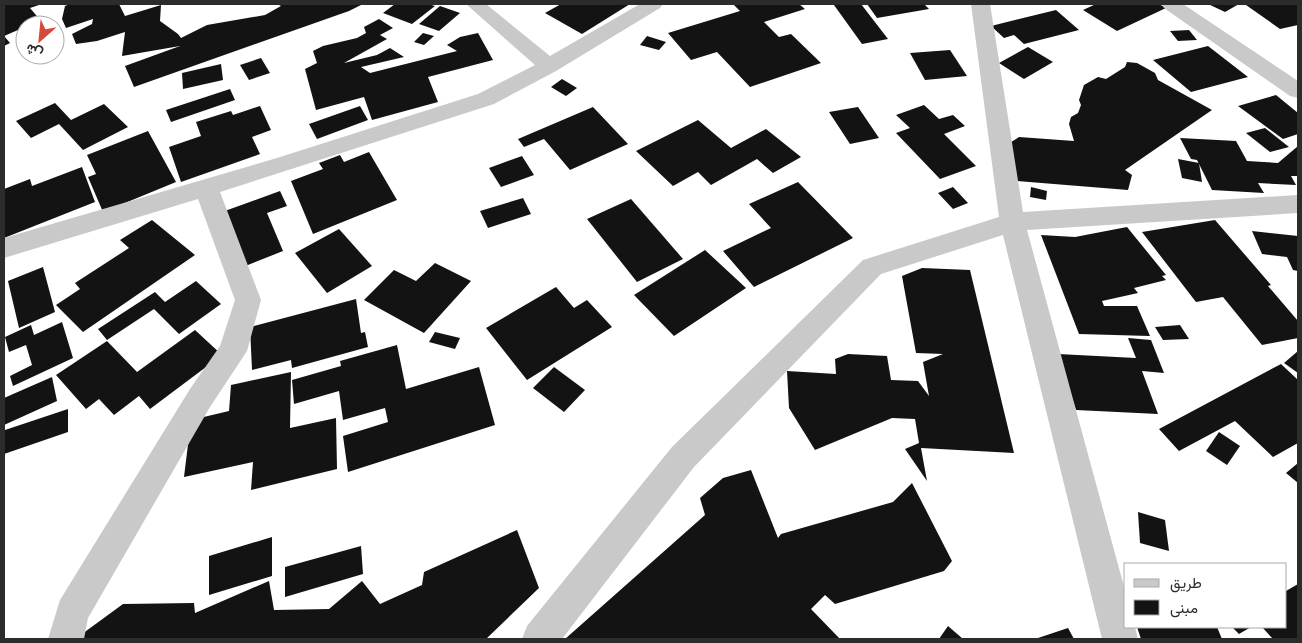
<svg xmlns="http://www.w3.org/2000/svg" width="1302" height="643" font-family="'Fira Sans',Vazirmatn,sans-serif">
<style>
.building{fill:#131313}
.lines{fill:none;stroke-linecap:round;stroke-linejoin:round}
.minor{fill:#c9c9c9;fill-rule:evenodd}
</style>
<rect width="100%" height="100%" fill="#fff"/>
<g class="building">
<polygon points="4,4 42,4 30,8 41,21 25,25 25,27 4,36 10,43 4,46"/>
<polygon points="70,4 119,4 125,16 161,5 160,21 178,34 181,38 207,25 265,15 281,6 277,4 363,4 349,11 134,87 125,66 180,46 122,56 125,32 97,41 76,44 72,34 92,24 93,19 66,28 62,19 65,6"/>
<polygon points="395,4 428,4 435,6 412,24 383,13"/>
<polygon points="561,4 630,4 582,34 545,13"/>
<polygon points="733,4 799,4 805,9 764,22 779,37 791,34 821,63 750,87 717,52 691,60 668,33 740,11"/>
<polygon points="842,4 861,4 888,39 862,44 834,5"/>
<polygon points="867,4 924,4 929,9 877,18"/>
<polygon points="1096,4 1159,4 1166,8 1117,31 1083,10"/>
<polygon points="1208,4 1239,4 1225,12"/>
<polygon points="1253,4 1298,4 1298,25 1280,29 1246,5"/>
<polygon points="440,6 460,13 439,31 419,24"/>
<polygon points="1056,10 1079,30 1024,44 1014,35 1004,38 991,26"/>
<polygon points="379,19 393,28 380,35 387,39 344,63 377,55 390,48 404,57 361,67 370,73 457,51 447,45 460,37 478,33 493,60 428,77 438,102 372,120 364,97 316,110 305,69 317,63 313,51 323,46 357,38 366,33 364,27"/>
<polygon points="1189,30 1197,40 1178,41 1170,31"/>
<polygon points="423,33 434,36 424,45 414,42"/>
<polygon points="647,36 666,42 659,50 640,45"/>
<polygon points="1208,46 1248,77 1191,92 1153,60"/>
<polygon points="1028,47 1053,62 1024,79 999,63"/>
<polygon points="950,50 967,76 925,80 910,53"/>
<polygon points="261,58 270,73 249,80 240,65"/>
<polygon points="1127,62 1137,63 1155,73 1158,80 1212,110 1125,170 1132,175 1128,190 1017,181 1008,144 1019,137 1074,141 1069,124 1071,117 1078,113 1081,105 1079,100 1084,85 1098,77 1106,79 1125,67"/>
<polygon points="221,64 223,80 183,89 182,73"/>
<polygon points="562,79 577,88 566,96 551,87"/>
<polygon points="230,89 235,100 171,122 166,110"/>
<polygon points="1276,95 1298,113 1298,134 1283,139 1238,106"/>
<polygon points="55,103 71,120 104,104 128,127 83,150 59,124 31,138 16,121"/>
<polygon points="924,105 939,119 953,115 965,126 944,134 976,166 940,179 896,133 910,128 896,115"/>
<polygon points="260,106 271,130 252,137 260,154 181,182 169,147 201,136 196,122 231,111 233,115"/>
<polygon points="360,106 368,120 317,139 309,124"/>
<polygon points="593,107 628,144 570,170 544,139 524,147 518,139"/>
<polygon points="858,107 879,138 850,144 829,112"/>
<polygon points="698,120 731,148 766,129 801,157 773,173 757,159 711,185 698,172 673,186 636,151"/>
<polygon points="1265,128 1289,147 1270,152 1246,133"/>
<polygon points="148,131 176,182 103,212 88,177 96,174 87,155"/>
<polygon points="1180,138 1236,141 1247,161 1278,163 1298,146 1298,176 1291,176 1296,185 1258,183 1264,193 1212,190 1197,160 1191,159"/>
<polygon points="369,152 397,200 313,234 291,181 323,169 319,163 340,155 344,162"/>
<polygon points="522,156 534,175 501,187 489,168"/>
<polygon points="1178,159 1199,163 1202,182 1182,178"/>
<polygon points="82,167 95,202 4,238 4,189 30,179 32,186"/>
<polygon points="798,182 853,238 754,287 723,251 771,228 749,204"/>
<polygon points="953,187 968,203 953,209 938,193"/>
<polygon points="1031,187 1047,191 1046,200 1030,197"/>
<polygon points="280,191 287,206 267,213 283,251 243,267 222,212"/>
<polygon points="523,198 531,214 488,228 480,211"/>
<polygon points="631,199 683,259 637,282 587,219"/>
<polygon points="152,220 195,255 83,332 56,305 80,289 75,283 129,248 120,240"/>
<polygon points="1215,220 1271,285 1268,286 1298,321 1298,338 1262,345 1223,297 1196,302 1142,232"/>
<polygon points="1127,227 1166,275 1162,276 1166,280 1134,288 1138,293 1102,301 1104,306 1137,306 1150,336 1079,334 1041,235 1075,237"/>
<polygon points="339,229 372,266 327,293 295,253"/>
<polygon points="1252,231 1298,236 1298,271 1293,270 1287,257 1262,254"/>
<polygon points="705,250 746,288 674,336 634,295"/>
<polygon points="435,263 471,281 424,333 364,300 394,270 416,281"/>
<polygon points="43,267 55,312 19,328 8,281"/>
<polygon points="922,268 970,270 1014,453 921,448 927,481 905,449 919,443 915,419 892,418 815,450 789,408 787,371 836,374 835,359 848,354 887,356 891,380 918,381 929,396 923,362 943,354 916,353 902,276"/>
<polygon points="196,281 221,304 179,334 154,309 107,340 98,329 155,292 165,302"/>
<polygon points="556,287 574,308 587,300 612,327 527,380 486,328"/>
<polygon points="356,299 361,333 365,332 368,347 292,368 291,360 252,370 250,327"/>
<polygon points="62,322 73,358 13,386 10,376 32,365 26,345 9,352 5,337 31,325 34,335"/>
<polygon points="1180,325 1189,339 1163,340 1155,327"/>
<polygon points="195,330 222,355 150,409 139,396 114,415 99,399 86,409 56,375 107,341 137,372"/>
<polygon points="435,332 460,338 455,349 429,342"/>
<polygon points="1128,338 1151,340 1164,373 1142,371 1158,414 1076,410 1058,354 1136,358"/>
<polygon points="397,345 406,389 479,367 495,425 348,472 343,436 388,422 385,408 343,420 339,391 294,404 292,380 341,366 340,361"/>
<polygon points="1298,351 1298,373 1284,363"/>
<polygon points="1281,364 1298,380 1298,443 1273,457 1235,421 1179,451 1159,429"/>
<polygon points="554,367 585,390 564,412 533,388"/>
<polygon points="291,372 290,428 336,418 337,469 251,490 253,462 184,477 191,420 229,411 231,385"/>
<polygon points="52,377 57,401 4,425 4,398"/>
<polygon points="68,409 68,432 4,454 5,430"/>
<polygon points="1219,432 1240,446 1227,465 1206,451"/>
<polygon points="1298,463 1298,483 1286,473"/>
<polygon points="751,470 778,538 781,534 893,502 912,483 952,561 944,571 835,604 825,595 811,609 840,639 565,639 705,515 700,498 723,478"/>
<polygon points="1138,512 1165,520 1169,551 1140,543"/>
<polygon points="517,530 539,588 486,639 80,639 82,634 123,604 194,603 195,613 269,581 274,610 329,609 362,581 380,604 422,585 424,572"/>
<polygon points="272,537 272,576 209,595 209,556"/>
<polygon points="361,546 363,574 285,597 285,567"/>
<polygon points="1298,584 1298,639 1273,639 1262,627 1286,627 1286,591"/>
<polygon points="948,626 963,639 939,639"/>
<polygon points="1137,627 1217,627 1222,639 1141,639"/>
<polygon points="1232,627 1251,627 1239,634"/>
<polygon points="1068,628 1074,639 1035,639"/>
</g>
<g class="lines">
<g class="minor">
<polygon points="466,4 486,4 550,56 640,4 663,4 660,8 556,71 494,104 220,192 261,300 247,351 210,407 88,618 84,639 48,639 60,600 190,389 220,346 235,300 198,199 4,258 4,238 277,158 478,94 535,65"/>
<polygon points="971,4 990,4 1023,212 1298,195 1298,213 1027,230 1126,594 1126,627 1135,627 1138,639 1102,639 1003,235 881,274 694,467 562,639 522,639 527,626 672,447 863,260 999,217"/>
<polygon points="1162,4 1183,4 1298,81 1298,98 1290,96 1164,8"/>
</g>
</g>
<rect width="1302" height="643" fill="none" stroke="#2c2c2c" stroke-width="10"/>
<rect x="1124" y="563" width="162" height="65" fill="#ffffff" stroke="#ababab"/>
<rect x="1134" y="579" width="25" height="8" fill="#c9c9c9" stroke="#ababab"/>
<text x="1170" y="588" font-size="15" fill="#2c2c2c">طريق</text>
<rect x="1134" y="600" width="25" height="15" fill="#131313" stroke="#ababab"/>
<text x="1170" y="613" font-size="15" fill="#2c2c2c">مبنى</text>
<g transform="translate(40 40) rotate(207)"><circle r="24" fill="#ffffff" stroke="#ababab"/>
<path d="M0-4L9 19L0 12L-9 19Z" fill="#d64a3b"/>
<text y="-8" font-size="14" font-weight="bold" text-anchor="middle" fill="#2c2c2c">ش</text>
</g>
</svg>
